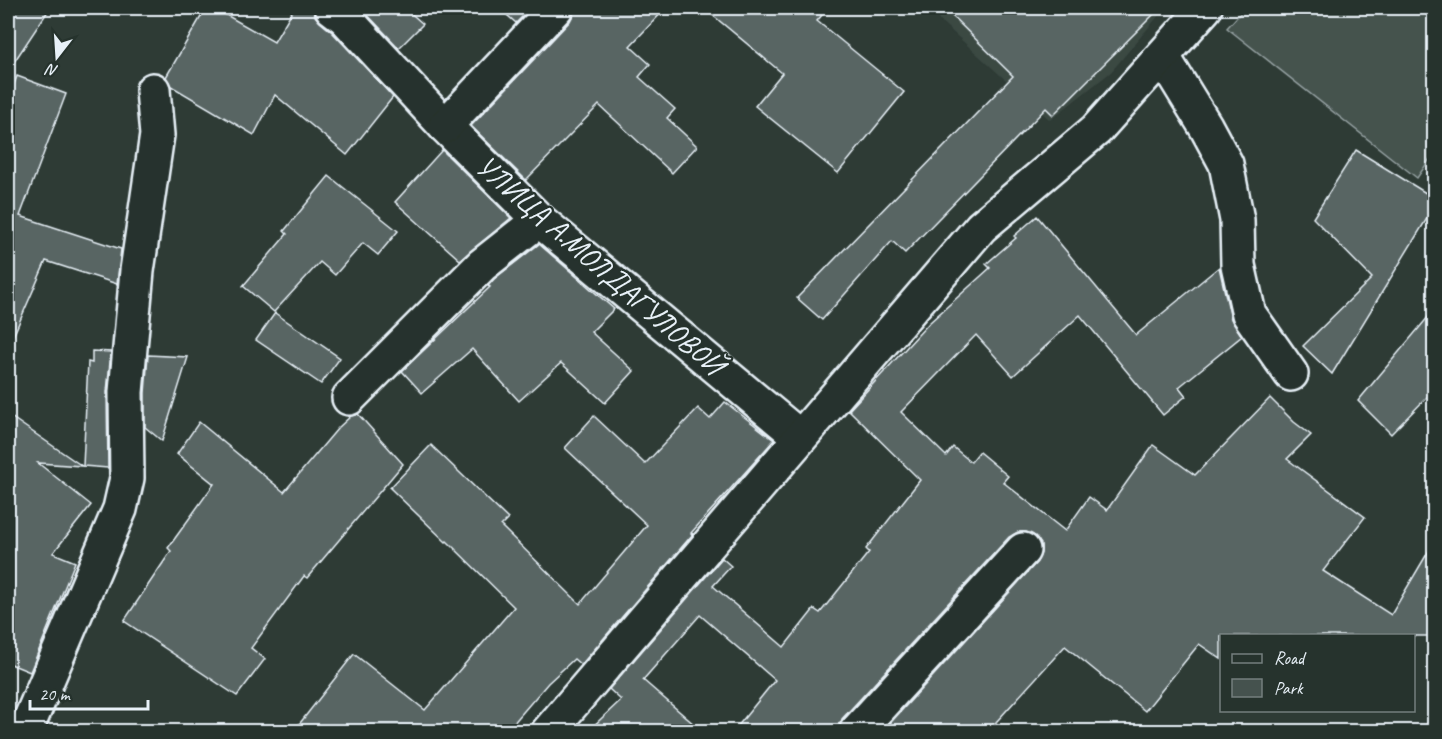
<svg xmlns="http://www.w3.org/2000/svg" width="1442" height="739" font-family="Caveat,sans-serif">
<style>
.built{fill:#3b4843}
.green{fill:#45524e;stroke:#96a2a3;stroke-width:1.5}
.building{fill:#596563;stroke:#e8f1f8;stroke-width:1.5}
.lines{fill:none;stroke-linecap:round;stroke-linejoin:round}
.minor-casing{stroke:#e8f1f8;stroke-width:38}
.minor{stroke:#26332d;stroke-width:33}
.labels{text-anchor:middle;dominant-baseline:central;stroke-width:4.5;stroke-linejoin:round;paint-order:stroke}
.street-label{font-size:30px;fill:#e8f1f8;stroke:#26332d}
</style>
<rect width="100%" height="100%" fill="#2e3b35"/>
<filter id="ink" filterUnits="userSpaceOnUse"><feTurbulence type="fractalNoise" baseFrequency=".0167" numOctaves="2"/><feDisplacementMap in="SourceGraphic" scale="12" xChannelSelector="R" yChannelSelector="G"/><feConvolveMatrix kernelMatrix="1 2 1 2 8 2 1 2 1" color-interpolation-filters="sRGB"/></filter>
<g filter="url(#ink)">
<polygon class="built" points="926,8 1165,8 1111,72 1050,120"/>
<polygon class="green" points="1245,8 1434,8 1434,153 1417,178 1227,28"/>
<g class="building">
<polygon points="8,8 50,8 8,71"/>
<polygon points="206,8 214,8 274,42 294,8 314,8 315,16 320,22 332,32 393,97 347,155 275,95 254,135 171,86 166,77"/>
<polygon points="361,8 405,8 423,24 399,48"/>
<polygon points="499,8 531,8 516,23"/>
<polygon points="574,8 666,8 630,46 650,64 639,77 675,109 667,118 697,146 672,173 599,105 526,180 471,126 570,21 574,13"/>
<polygon points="704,8 828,8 817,21 904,92 838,173 755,106 782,73"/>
<polygon points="944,8 1160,8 1053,115 1046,108 905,253 892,241 822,320 797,298 1013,76"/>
<polygon points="17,76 66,94 20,216 121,249 117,284 46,261 8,348 8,101"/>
<polygon points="442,150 511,218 460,260 395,202"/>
<polygon points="1356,150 1434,198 1434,207 1332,374 1303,346 1372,278 1313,218"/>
<polygon points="329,176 398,231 378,255 363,243 335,275 320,262 274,312 243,286 287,234 284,231"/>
<polygon points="1037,216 1136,335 1219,267 1231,319 1242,336 1179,387 1186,396 1163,415 1080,315 1013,376 976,335 901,412 946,456 953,447 971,462 979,452 1008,476 1003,482 1065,531 1089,497 1107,510 1153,445 1195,475 1270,398 1294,422 1311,435 1287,459 1365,517 1323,571 1391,615 1434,542 1434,636 1221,636 1221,659 1199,644 1145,711 1065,646 987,732 882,732 1037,562 1041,553 1041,544 1035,536 1026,532 1018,532 1009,537 842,719 838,732 733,732 775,680 700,615 643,680 703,732 587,732 621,700 609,689 722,558 731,566 713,586 784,647 814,609 820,613 869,552 866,549 920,480 849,410 929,323 990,268 986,264 1016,238 1014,236"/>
<polygon points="539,244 614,309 591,332 634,371 605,403 561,363 519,401 472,349 422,393 402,371 490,287 488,286 494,279"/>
<polygon points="1434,310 1434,390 1391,434 1358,401"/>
<polygon points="275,313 340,358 321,384 256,340"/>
<polygon points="92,351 111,352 107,392 108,468 83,466 88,362 92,363"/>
<polygon points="148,355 188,357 162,441 145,427 145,393"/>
<polygon points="725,402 774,440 691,533 693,534 581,665 574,659 548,683 506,732 293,732 354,654 425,710 514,607 447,541 446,542 390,488 431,445 508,519 501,526 580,604 647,525 565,448 594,416 645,464 698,408 710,419"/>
<polygon points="358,414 403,464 307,578 304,576 251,648 265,659 237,696 124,621 171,551 168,548 214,484 177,454 199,422 284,492 338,428 351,416"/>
<polygon points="8,415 82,466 38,463 91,505 53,553 75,562 30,672 8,663"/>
</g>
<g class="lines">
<defs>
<g id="minor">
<polyline points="332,8 345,18 445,126 539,220 800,437"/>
<polyline points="1163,57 1206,127 1226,164 1237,220 1238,265 1249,314 1291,374"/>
<polyline points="445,126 556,8"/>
<polyline points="349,398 482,265 539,220"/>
<polyline points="25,732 120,509 127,478 126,392 137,271 157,135 153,90"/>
<polyline points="548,732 981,227 1096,130 1205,8"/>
<polyline points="856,732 1023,550"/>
</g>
</defs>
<use href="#minor" class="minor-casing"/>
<use href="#minor" class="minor"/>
</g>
</g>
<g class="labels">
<g class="street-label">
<text transform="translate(600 265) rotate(41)">УЛИЦА А.МОЛДАГУЛОВОЙ</text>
</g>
</g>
<rect width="1442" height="739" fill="none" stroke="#26332d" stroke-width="30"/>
<rect x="15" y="15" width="1412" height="709" fill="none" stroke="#e8f1f8" stroke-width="2" filter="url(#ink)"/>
<rect x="1220" y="634" width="195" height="78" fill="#26332d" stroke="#747f7e" stroke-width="1.5"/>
<rect x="1232" y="654" width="30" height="9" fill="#26332d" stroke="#747f7e" stroke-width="1.5"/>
<text x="1274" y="664" font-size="18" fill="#e8f1f8">Road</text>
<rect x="1232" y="679" width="30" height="18" fill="#45524e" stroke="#747f7e" stroke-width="1.5"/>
<text x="1274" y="694" font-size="18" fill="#e8f1f8">Park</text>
<g transform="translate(57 57) rotate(197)" stroke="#26332d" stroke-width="4.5" paint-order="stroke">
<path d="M0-4.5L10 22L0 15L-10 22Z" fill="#e8f1f8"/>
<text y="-9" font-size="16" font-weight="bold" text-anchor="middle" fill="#e8f1f8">N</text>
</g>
<path d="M30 700v9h118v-9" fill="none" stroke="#e8f1f8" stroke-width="3"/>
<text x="39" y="700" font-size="18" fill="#e8f1f8" stroke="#26332d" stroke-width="4.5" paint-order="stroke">20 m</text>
</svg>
